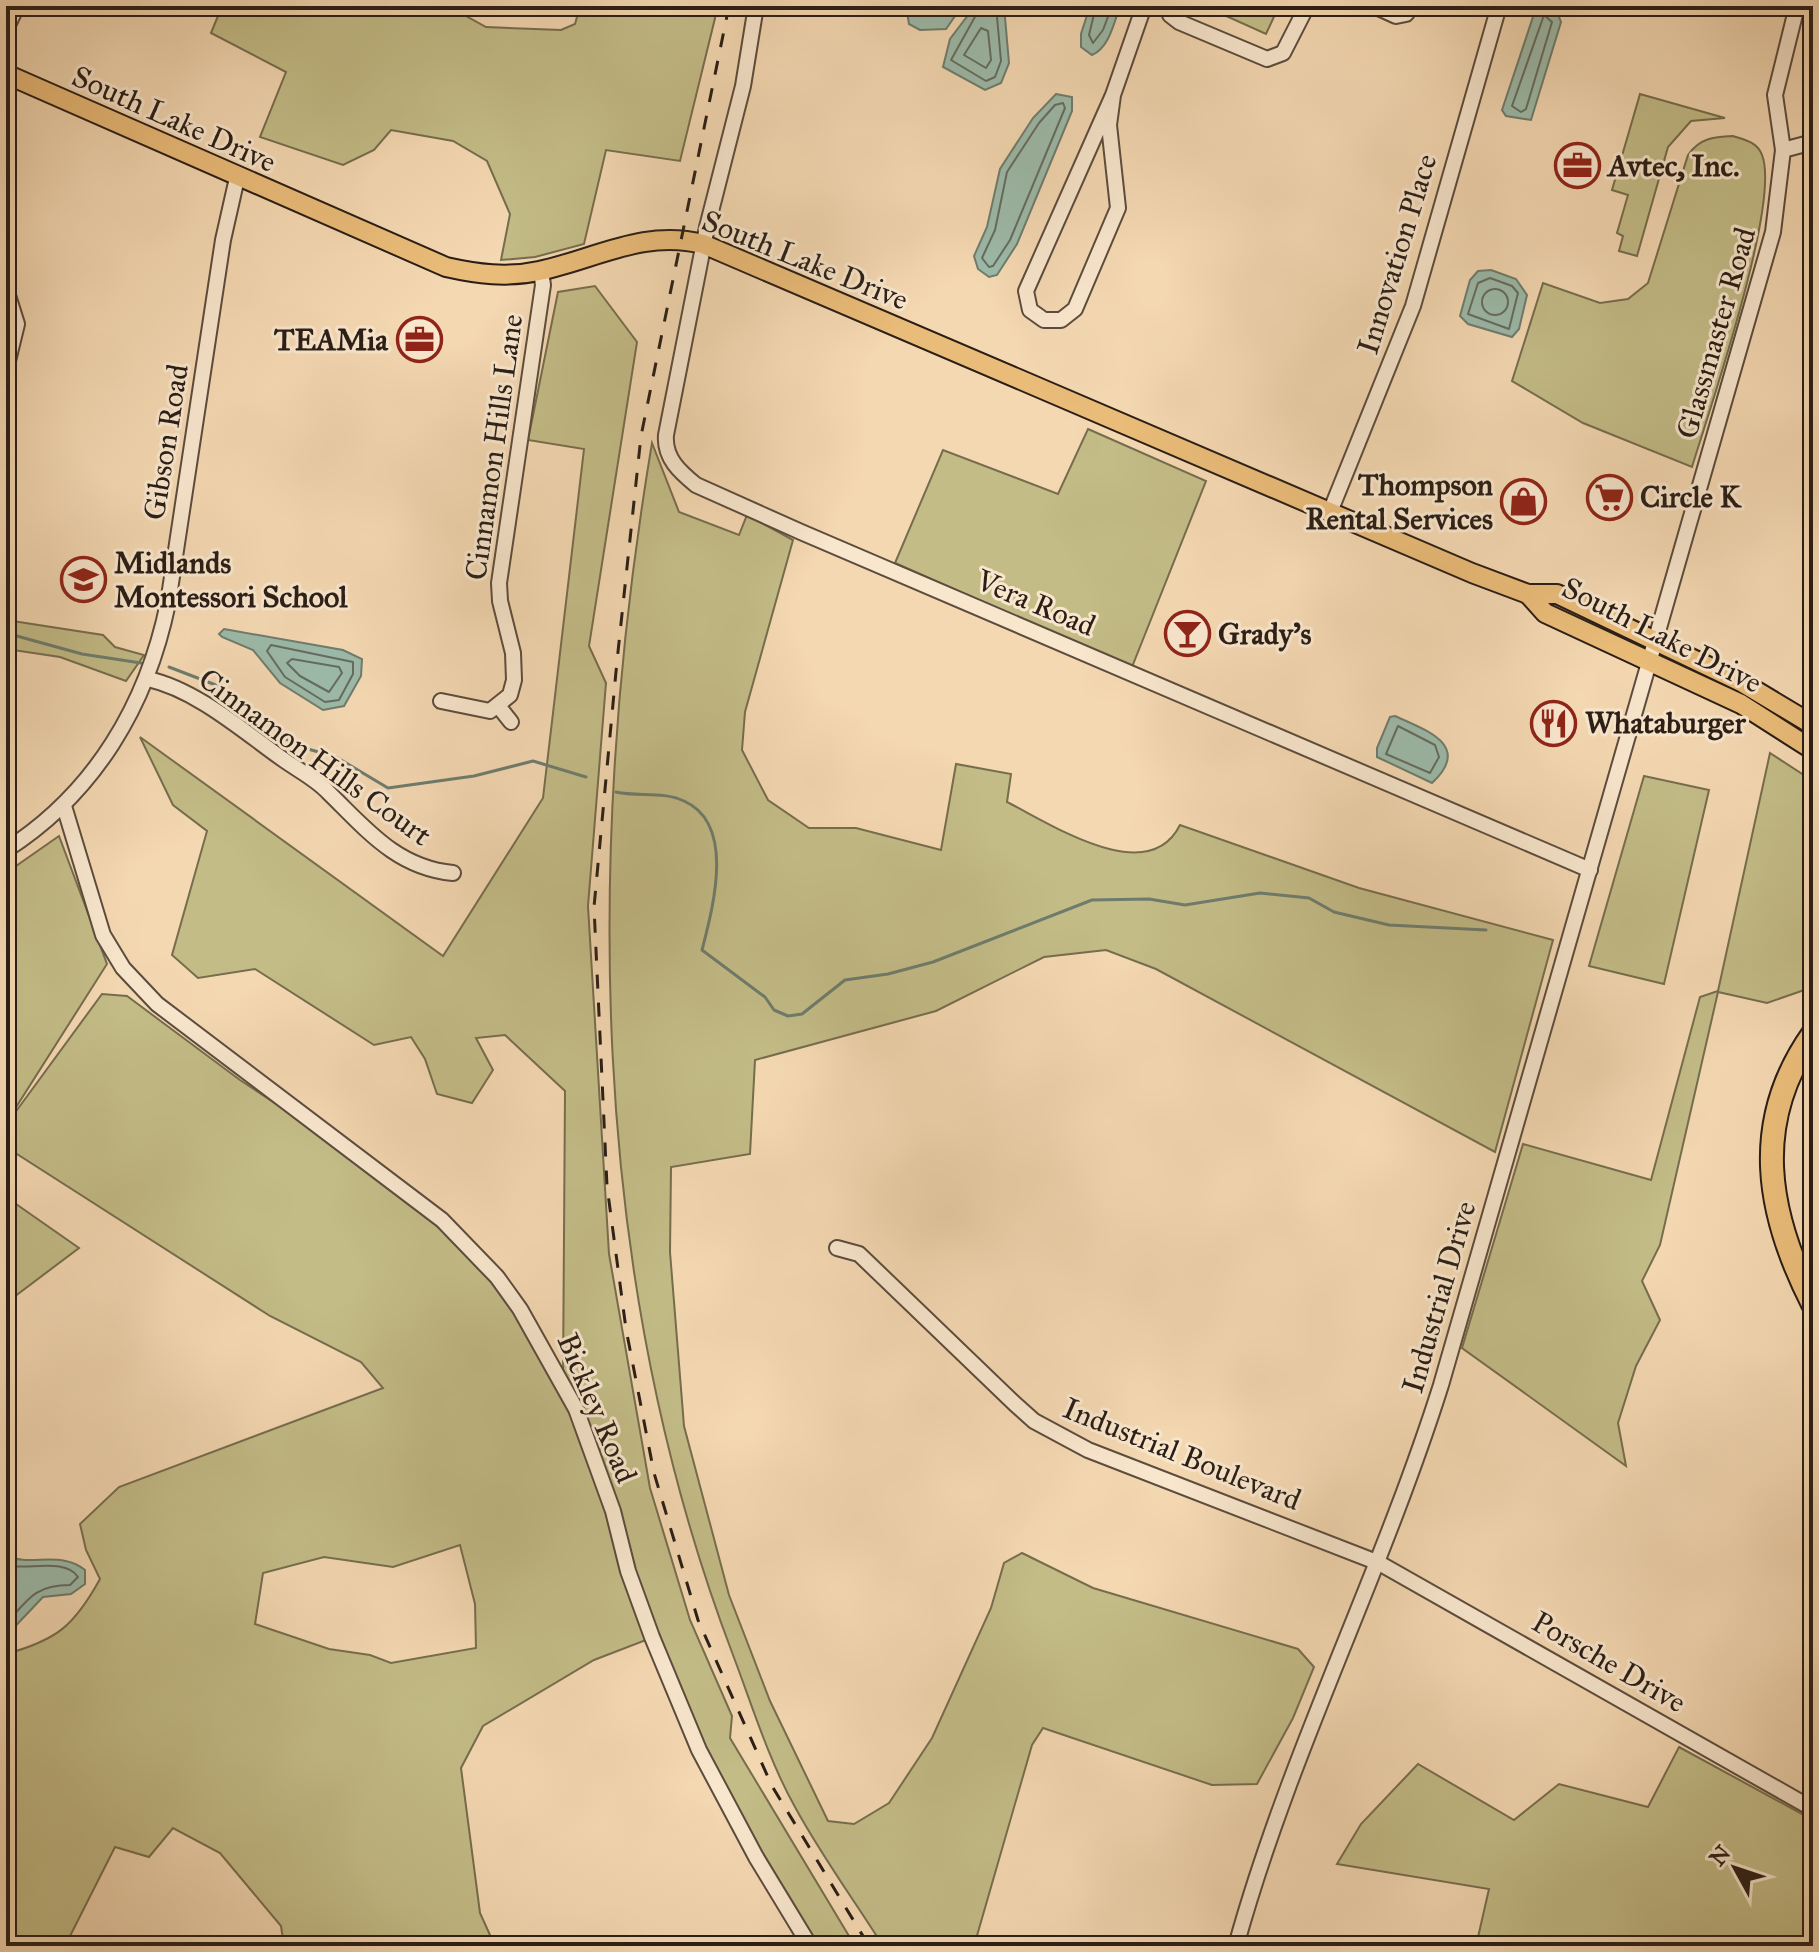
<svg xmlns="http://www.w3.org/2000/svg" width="1819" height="1952" font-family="'IM FELL Great Primer',serif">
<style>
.green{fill:#c3bc87;stroke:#766d4e;stroke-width:2;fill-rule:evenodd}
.water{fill:#9cbaa9;stroke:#6e7c6e;stroke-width:2}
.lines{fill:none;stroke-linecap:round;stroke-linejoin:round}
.shore{stroke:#636c60;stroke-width:2}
.stream{stroke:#6e7c6e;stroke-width:3}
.minor-casing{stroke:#5c4c3d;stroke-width:18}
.major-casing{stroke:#2a1e16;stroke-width:22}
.highway-casing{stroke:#2a1e16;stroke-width:26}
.minor{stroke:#f8e6cd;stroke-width:14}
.major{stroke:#eabc79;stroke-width:18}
.highway{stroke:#eabc79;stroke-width:22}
.rail{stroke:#2a1e16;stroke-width:3;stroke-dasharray:14 14;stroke-linecap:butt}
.labels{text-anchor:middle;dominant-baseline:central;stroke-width:6;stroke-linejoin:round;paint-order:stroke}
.street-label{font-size:30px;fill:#2a1e16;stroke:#f8e6cd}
.poi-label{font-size:30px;font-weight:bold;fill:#2a1e16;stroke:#f8e6cd;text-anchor:start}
</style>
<rect width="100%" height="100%" fill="#f4d8b2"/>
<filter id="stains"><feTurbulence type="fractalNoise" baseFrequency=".0025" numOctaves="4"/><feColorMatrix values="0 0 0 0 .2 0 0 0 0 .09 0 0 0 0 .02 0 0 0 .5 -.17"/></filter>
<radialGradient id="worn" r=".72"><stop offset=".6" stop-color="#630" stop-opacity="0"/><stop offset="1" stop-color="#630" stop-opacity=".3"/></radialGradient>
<g class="green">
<polygon points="222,6 461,6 459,12 486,27 561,30 575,24 580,6 718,6 680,161 606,150 584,244 535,257 501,260 510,214 487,161 453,141 391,130 374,150 343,165 260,137 286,72 211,33"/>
<polygon points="1204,6 1279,6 1266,34"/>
<polygon points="1640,94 1725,118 1691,121 1668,147 1637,256 1619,251 1623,236 1617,233 1628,195 1612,190"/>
<path d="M1733,136C1745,140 1757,142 1762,155C1781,202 1709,411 1692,467L1583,423L1512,381L1543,283L1600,303L1628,299L1648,283L1688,155C1700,138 1713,137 1733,136Z"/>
<path d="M595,286L637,342L589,646L606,683L588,906L609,1254L650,1488L690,1620L732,1716L730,1738L855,1946H810L756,1857L651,1638L594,1660L483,1726L461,1768L480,1913L495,1946H284L281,1926L220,1853L173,1828L149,1857L115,1847L65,1946H6V1654C57,1640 74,1626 100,1579L86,1550L80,1524L119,1487L383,1388L361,1362L270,1316L6,1147V1125L102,994L127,996L240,1080L404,1188L464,1240L563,1379L565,1091L505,1035L476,1038L493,1070L472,1103L437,1094L425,1059L411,1037L374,1045L255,969L198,978L172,955L207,831L173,805L140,737L443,956L543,798L584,449L528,440L558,292ZM460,1545L475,1604L476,1648L391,1663L370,1655L329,1649L255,1624L263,1573L324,1557L393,1567Z"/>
<polygon points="1088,429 1206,481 1132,667 895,563 943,450 1058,494"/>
<path d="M652,443L679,512L739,535L747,515L793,540L745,712L742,750L768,800L809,828H856L941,850L956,764L1011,774L1007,802C1051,824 1148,889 1180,825L1359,888L1553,940L1495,1152L1156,969L1106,950L1044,957L936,1011L755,1060L750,1154L671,1167L670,1252L684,1426L729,1595L770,1701L828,1821L854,1824L889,1803L932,1738L991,1608L1004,1563L1022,1553L1093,1588L1298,1649L1314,1667L1293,1718L1257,1784L1212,1785L1043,1728L1032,1745L974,1946H883C854,1900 821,1855 795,1807C769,1761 752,1705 733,1655C587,1272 585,843 652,443Z"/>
<polygon points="6,620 103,635 115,647 144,655 126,681 60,657 6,649"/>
<polygon points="1770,753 1813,781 1813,987 1767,1003 1718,992 1660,1245 1642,1281 1660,1320 1636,1366 1618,1423 1626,1466 1462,1348 1523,1144 1651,1180 1700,997 1718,991"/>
<polygon points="1644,776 1709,790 1664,984 1589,966"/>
<polygon points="59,836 107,964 6,1123 6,873"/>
<polygon points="6,1197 79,1248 6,1303"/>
<polygon points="1679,1747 1813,1820 1813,1946 1476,1946 1489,1889 1337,1864 1361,1824 1418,1764 1514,1820 1559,1784 1648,1807"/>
</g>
<g class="water">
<polygon points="906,6 962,6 946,29 920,30 909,24"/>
<polygon points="975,6 1004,6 1009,63 1001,83 985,90 943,67 950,39"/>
<path d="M1090,6H1120C1114,23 1109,48 1092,55L1081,47V34Z"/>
<polygon points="1546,7 1557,12 1561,22 1531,120 1506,116 1502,110 1533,17 1536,11"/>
<polygon points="1056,94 1072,97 1072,111 1017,244 997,275 989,277 978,269 974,256 987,227 1000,169 1033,118"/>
<polygon points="1491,270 1516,279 1527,295 1519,329 1512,337 1468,324 1460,316 1470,280 1478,271"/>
<polygon points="224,629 343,650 362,659 361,676 344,706 323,710 280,683 253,650 222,637 219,634"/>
<path d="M1395,716C1425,730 1473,745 1432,783L1377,757V748L1390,717Z"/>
<path d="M6,1556C31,1567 61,1550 85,1570V1584L71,1594L43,1597L6,1636Z"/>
</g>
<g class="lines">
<g class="shore">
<polyline points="981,6 951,60 986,81 995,77 1001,61 996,6"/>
<polyline points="1096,6 1089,35 1093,43 1103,30 1112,6"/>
<polygon points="1544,15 1552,22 1526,109 1521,112 1512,106"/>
<polygon points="981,28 988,31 991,60 986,68 964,55"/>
<polygon points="1063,103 1065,108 1010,240 993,266 989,267 982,258 995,230 1007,172 1039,123 1055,105"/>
<polygon points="1490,278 1512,286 1518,293 1509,329 1468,314 1478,283"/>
<circle cx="1495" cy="302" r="13"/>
<polygon points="271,645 353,662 353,674 339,700 325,702 285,677 267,651"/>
<polygon points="292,659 339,667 342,673 329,692 300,676 287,663"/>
<polygon points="1398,726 1435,745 1439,757 1430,773 1386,754"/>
<path d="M6,1565C26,1571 65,1557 78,1577L70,1585C35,1585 28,1599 6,1624"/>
</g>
<g class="stream">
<polyline points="6,633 82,654 141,663"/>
<polyline points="169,667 221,687 294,745 336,757 388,788 474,776 533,761 586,777"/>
<path d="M616,792C638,797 663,791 684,801C736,824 713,907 702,950L765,997L774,1010L788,1016L802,1014L845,980L888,974L933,962L1092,900L1149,899L1185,905L1260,893L1309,898L1334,912L1389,925L1486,930"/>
</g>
<defs>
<g id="minor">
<path d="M756,6L743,86L707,227L666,435C664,458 680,472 696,485L801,532L1590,870"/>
<polyline points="1167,6 1170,15 1179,22 1267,59 1283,53 1307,6"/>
<polyline points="1374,6 1396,16 1406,14 1412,6"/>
<polyline points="6,29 17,6"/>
<polyline points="1113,95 1109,125 1118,208 1075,309 1061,320 1044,320 1030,310 1026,291 1113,95 1144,6"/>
<polyline points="1783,150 1775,95 1797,6"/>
<polyline points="6,289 17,324 6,369"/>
<polyline points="1330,512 1413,306 1499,6"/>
<path d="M148,679C197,690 243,731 284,760C298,770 316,779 328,792C366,829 397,868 453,873"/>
<polyline points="441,701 490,711 510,695 514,680 513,653 500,601 499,583 543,285 541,271"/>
<polyline points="499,707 511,722"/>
<polyline points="64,806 103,935 123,968 157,1004 442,1220 497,1277 520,1309 576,1409 613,1511 628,1571 652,1637 699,1750 756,1857 810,1946"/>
<path d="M6,850C95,793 147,705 168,603L223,240L237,178"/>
<polyline points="837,1248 859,1254 1015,1404 1034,1421 1088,1450 1379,1563 1813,1809"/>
<path d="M1236,1946C1289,1754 1381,1575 1441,1385L1773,232L1783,150L1813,142"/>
</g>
<g id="major">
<path d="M6,74L446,267C477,274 507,278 539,271C596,259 643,229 703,244L1472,573L1528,594H1557L1743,683L1813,725"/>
<polyline points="1528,594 1545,613 1741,704 1813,750"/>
</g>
<path id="highway" d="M1813,1034C1750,1123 1767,1214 1813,1304"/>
</defs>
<use href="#minor" class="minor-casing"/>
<use href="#major" class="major-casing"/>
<use href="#highway" class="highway-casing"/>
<use href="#minor" class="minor"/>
<use href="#major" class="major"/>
<use href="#highway" class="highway"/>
<polyline class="rail" points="729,6 641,436 617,661 594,907 607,1186 626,1329 654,1473 698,1620 772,1786 869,1946"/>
</g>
<defs>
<symbol id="office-ring" viewBox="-11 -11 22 22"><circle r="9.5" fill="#f8e6cd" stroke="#8f2418" stroke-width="1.5"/><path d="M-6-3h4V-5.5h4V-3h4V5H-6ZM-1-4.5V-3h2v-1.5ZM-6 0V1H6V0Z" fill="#8f2418"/></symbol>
<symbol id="supermarket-ring" viewBox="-11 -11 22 22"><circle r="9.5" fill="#f8e6cd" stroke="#8f2418" stroke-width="1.5"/><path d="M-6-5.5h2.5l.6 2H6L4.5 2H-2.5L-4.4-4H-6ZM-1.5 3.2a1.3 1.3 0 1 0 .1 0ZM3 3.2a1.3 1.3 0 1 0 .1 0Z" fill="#8f2418"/></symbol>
<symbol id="shop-ring" viewBox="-11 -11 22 22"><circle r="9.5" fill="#f8e6cd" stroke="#8f2418" stroke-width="1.5"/><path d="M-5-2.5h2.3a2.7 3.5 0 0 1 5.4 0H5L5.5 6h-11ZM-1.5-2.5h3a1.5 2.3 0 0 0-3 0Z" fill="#8f2418"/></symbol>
<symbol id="school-ring" viewBox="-11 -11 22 22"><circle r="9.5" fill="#f8e6cd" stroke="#8f2418" stroke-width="1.5"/><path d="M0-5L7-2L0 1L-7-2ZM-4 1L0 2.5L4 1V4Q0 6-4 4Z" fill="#8f2418"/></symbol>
<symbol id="bar-ring" viewBox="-11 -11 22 22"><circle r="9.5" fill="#f8e6cd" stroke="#8f2418" stroke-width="1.5"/><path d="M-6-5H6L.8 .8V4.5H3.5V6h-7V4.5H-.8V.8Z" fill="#8f2418"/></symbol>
<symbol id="restaurant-ring" viewBox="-11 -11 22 22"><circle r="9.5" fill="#f8e6cd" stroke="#8f2418" stroke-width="1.5"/><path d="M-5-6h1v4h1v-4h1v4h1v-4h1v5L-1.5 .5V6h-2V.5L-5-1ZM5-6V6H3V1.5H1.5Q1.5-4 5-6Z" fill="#8f2418"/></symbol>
</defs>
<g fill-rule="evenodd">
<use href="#office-ring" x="1552" y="140" width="51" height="51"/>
<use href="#office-ring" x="394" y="314" width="51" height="51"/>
<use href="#supermarket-ring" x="1584" y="472" width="51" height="51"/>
<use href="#shop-ring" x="1498" y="476" width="51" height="51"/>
<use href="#school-ring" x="58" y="554" width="51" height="51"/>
<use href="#bar-ring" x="1162" y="608" width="51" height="51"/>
<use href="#restaurant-ring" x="1528" y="698" width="51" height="51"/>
</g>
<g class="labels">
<g class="street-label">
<text transform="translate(174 119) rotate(24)">South Lake Drive</text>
<text transform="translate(1397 254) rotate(-73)">Innovation Place</text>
<text transform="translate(805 260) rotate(22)">South Lake Drive</text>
<text transform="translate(1716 333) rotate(-74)">Glassmaster Road</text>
<text transform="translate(166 442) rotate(-81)">Gibson Road</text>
<text transform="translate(494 447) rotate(-82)">Cinnamon Hills Lane</text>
<text transform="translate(1036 603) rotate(23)">Vera Road</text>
<text transform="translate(1662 635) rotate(27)">South Lake Drive</text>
<text transform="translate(315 757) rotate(36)">Cinnamon Hills Court</text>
<text transform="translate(1439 1297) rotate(-74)">Industrial Drive</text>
<text transform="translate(597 1408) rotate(67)">Bickley Road</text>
<text transform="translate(1182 1454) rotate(22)">Industrial Boulevard</text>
<text transform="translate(1609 1662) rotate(30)">Porsche Drive</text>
</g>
<g class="poi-label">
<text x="1608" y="166">Avtec, Inc.</text>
<text x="388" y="340" text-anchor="end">TEAMia</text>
<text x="1493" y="485" text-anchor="end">Thompson<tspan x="1493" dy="34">Rental Services</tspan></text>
<text x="1640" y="497">Circle K</text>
<text x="114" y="563">Midlands<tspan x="114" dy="34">Montessori School</tspan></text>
<text x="1218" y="634">Grady's</text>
<text x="1585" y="723">Whataburger</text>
</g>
</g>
<rect width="1819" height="1952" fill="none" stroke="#f4d8b2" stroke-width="32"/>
<rect x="8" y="8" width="1803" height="1936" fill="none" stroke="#2a1e16" stroke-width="4"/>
<rect x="16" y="16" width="1787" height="1920" fill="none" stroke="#2a1e16" stroke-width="2"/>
<g transform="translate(1735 1868) rotate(310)" stroke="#f8e6cd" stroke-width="6" paint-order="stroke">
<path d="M0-6L14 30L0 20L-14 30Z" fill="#2a1e16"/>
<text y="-12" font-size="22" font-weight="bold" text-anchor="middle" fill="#2a1e16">N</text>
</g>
<rect width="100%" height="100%" filter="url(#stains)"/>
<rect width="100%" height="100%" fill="url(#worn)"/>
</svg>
